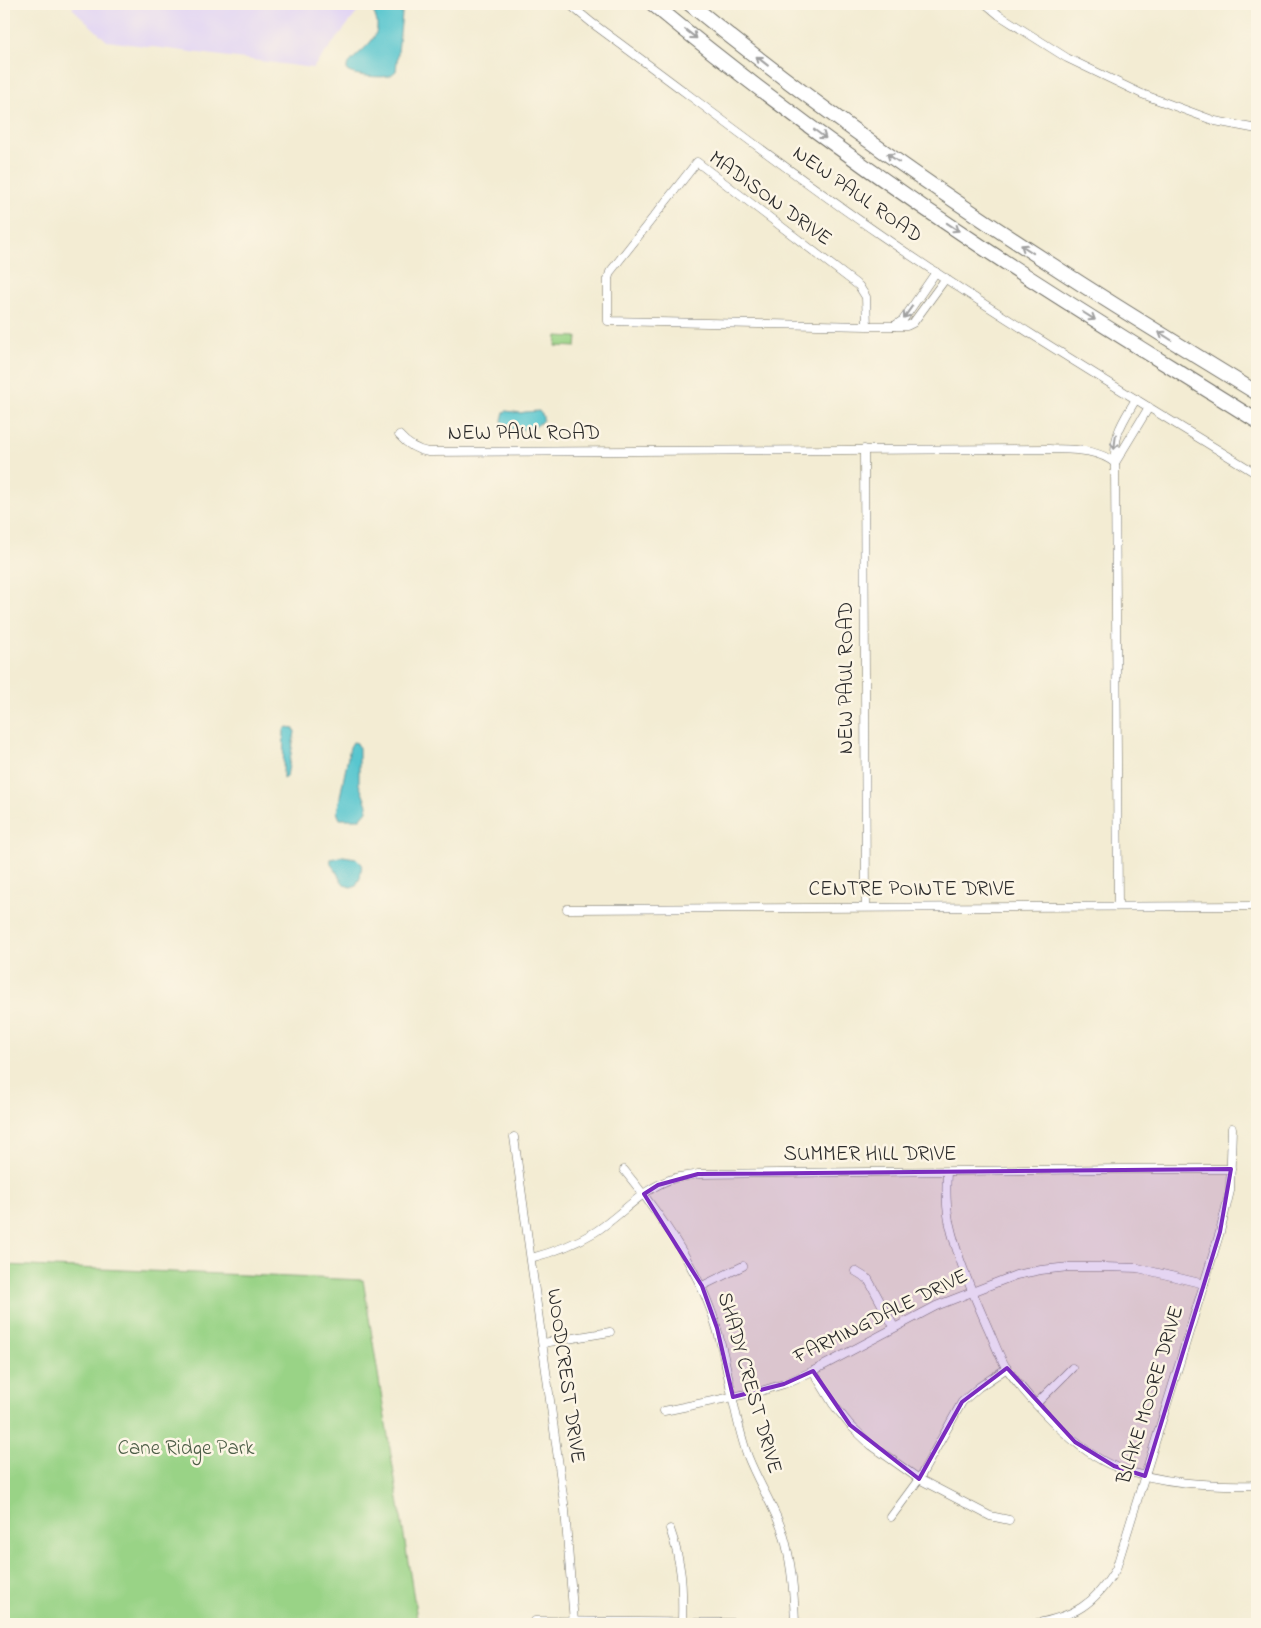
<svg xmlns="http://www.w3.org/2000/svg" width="1261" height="1628" font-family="'Indie Flower',sans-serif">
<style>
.built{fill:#e1d4f4}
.green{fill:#99d386;stroke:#627f58}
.water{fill:#59c6cf;stroke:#42787d}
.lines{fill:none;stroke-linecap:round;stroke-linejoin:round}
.street-casing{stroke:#716f66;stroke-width:9}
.highway-casing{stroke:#716f66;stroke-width:16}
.street{stroke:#fff;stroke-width:8}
.highway{stroke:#fff;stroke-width:14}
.oneway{stroke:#a0a0a0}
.marked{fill:#7b2cbf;fill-opacity:0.2;stroke:#7b2cbf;stroke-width:4;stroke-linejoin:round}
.labels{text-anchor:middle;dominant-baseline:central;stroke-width:5;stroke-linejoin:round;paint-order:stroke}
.street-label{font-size:21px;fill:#2b2b2b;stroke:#fcf5e5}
.park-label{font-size:21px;fill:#4c5d46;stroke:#fcf5e5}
</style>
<rect width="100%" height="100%" fill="#fcf5e5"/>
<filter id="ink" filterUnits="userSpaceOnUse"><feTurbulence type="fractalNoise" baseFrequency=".02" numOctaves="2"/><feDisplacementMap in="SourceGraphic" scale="10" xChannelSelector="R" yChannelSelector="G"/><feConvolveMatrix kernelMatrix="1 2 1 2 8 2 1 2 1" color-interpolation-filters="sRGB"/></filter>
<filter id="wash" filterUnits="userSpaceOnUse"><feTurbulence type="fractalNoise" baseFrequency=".0096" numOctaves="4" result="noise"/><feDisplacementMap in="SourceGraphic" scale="20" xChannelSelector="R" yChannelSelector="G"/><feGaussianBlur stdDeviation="1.12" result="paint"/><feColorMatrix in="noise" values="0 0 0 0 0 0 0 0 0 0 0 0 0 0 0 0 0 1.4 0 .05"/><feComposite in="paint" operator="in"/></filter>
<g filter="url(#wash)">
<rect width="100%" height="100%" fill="#f3ecd3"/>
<polygon class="built" points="76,4 364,4 313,68 107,41 72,8"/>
<g class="green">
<polygon points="557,336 577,337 576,347 556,346"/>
<polygon points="4,1265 363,1280 418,1624 4,1624"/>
</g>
<g class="water">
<path d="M377,4H403L396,71C393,73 393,74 389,76C381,78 354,76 347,71V66C362,47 387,38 373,11Z"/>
<path d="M506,411L521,413L525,412L539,411L543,416V420C533,432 518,429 504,428L502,420L504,412Z"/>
<polygon points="287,727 294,728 295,732 287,776 283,779 284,730"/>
<polygon points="353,742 357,743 359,748 359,784 367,805 367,811 360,819 340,819 337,812 350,747"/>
<path d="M343,856L356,858L362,864L360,878L355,887C343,888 341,880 336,871C333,866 330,866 331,859Z"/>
</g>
</g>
<g filter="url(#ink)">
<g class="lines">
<defs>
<g id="street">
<path d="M569,4L592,23C689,94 783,168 882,236C1004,320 1131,396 1257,474"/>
<polyline points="986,4 999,15 1067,58 1142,94 1215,121 1257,129"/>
<polyline points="936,272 903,320 894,326 907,326 913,323 946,278"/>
<polyline points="867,326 866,297 859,286 697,162 610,272 608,279 608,321 867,326 894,326"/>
<path d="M1136,399C1121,425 1114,432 1115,463L1149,407"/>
<path d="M399,435C407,444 416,450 428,452L1049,449C1072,450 1096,448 1115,463V467L1118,906"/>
<polyline points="864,449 866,907"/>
<polyline points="567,909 1257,906"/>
<polyline points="514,1137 565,1510 574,1622"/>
<path d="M624,1170C660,1214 702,1274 717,1329C729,1370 733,1414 747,1454C757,1481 774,1506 783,1533C792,1562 794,1593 795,1623"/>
<path d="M947,1172C946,1189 946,1205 949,1221C957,1258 973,1294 988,1328C994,1341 999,1357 1007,1369C1030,1401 1078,1453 1116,1467C1161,1484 1210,1486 1257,1485"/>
<path d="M531,1258C554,1252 575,1244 595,1232C622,1215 643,1187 675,1178C682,1176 690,1176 698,1174L1122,1169H1231"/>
<polyline points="855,1271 868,1279 894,1327"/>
<polyline points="702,1286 743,1266"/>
<polyline points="543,1343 610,1332"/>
<polyline points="813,1371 833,1404 850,1425 871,1445 919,1479 990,1516 1009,1520"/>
<polyline points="1036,1404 1072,1368"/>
<polyline points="664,1411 761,1391 784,1384 813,1371 936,1306 1016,1275 1041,1270 1069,1267 1104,1267 1138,1268 1204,1284"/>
<polyline points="891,1517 919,1479 962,1402 979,1387 1007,1368"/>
<path d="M670,1529C682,1563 683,1587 682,1623"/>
<polyline points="535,1621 857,1624"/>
<path d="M1033,1624C1075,1616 1094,1605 1116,1569L1220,1232L1230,1191L1232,1128"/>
</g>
<g id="highway">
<path d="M653,4C758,91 869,172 982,247C1072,307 1165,363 1257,421"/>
<path d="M690,4C805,98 926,184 1052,265C1119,309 1189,351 1257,393"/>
</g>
</defs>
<use href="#street" class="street-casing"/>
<use href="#highway" class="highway-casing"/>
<use href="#street" class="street"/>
<use href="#highway" class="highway"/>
</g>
<defs><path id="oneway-shaft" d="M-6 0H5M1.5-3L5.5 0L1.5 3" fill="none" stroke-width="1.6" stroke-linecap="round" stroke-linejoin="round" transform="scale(1.25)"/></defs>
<g class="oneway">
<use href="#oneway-shaft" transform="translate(691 34) rotate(38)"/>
<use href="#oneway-shaft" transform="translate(762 61) rotate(-142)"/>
<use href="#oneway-shaft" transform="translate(820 134) rotate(37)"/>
<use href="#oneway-shaft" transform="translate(893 158) rotate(-145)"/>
<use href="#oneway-shaft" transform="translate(953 227) rotate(34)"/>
<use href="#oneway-shaft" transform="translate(1027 249) rotate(-146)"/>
<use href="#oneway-shaft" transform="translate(908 312) rotate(125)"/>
<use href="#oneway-shaft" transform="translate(1089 316) rotate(32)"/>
<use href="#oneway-shaft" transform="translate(1165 336) rotate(-148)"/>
<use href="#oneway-shaft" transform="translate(1115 442) rotate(97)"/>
</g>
</g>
<path class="marked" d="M1231,1169L1220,1232L1145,1476L1114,1466L1075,1442L1007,1368L962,1402L919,1479L850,1425L813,1371L784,1384L733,1397L717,1328L702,1286L644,1194L658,1185L698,1174Z"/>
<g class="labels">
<g class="street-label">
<text transform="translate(857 195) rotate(35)">NEW PAUL ROAD</text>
<text transform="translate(770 199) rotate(36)">MADISON DRIVE</text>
<text x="524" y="434">NEW PAUL ROAD</text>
<text transform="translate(847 678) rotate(-90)">NEW PAUL ROAD</text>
<text x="912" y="890">CENTRE POINTE DRIVE</text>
<text x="870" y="1155">SUMMER HILL DRIVE</text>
<text transform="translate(881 1317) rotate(-26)">FARMINGDALE DRIVE</text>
<text transform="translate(565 1376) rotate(82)">WOODCREST DRIVE</text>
<text transform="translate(749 1383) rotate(74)">SHADY CREST DRIVE</text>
<text transform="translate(1151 1395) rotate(-73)">BLAKE MOORE DRIVE</text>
</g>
<g class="park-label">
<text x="186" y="1449">Cane Ridge Park</text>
</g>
</g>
<rect width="1261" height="1628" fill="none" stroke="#fcf5e5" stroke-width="20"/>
</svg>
